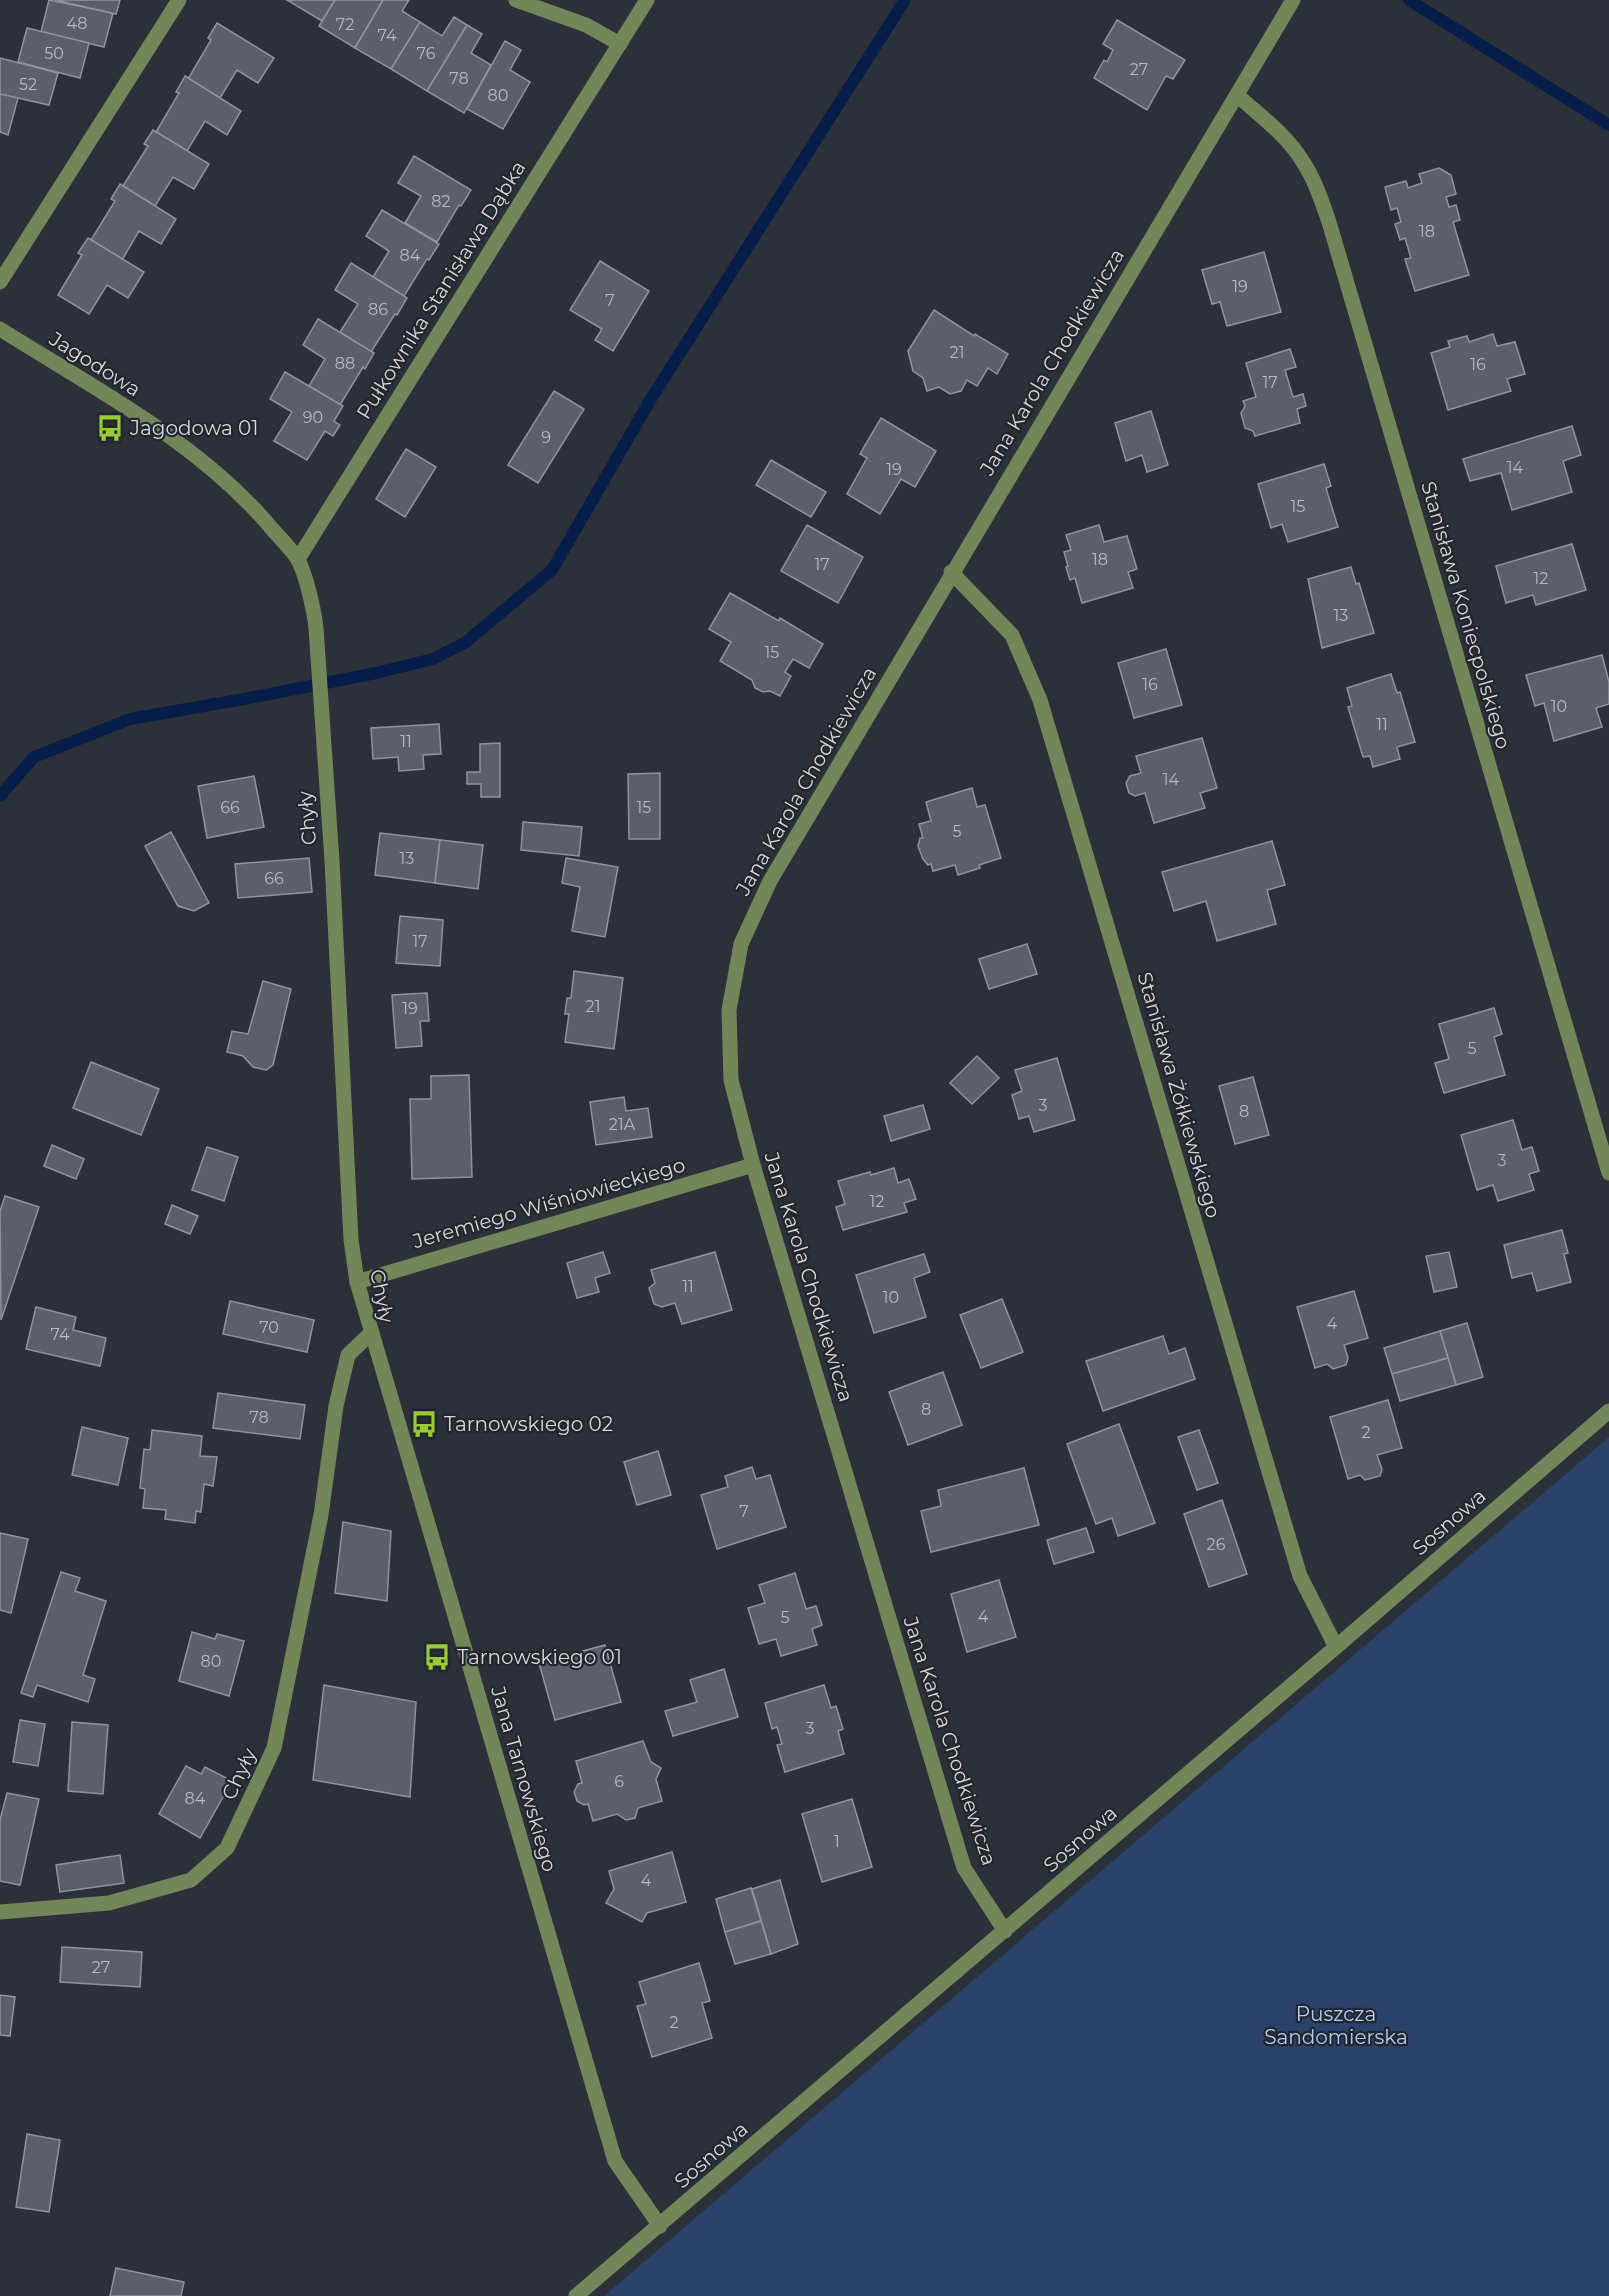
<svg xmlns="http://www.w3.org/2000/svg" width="1609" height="2296" font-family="Montserrat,sans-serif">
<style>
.green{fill:#2a4169}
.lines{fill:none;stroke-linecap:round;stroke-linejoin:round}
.stream{stroke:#061d49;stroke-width:12}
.building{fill:#5a606a;stroke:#8e949f;stroke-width:1.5}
.minor{stroke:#73865a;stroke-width:15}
.labels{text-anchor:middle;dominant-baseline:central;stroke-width:4.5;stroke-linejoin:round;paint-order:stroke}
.number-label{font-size:16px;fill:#b6bac1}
.street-label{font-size:20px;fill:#d5d8de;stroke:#21262f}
.poi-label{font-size:20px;fill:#d5d8de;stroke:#21262f;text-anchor:start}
.park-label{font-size:20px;fill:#b1ccf9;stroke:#21262f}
</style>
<rect width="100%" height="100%" fill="#2b3039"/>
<polygon class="green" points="1609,1437 1609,2296 604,2296"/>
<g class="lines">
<g class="stream">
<polyline points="1409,0 1609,125"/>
<polyline points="0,796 34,757 130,719 244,699 376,673 433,659 466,642 552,570 652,397 905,0"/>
</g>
</g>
<g class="building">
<polygon points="49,0 113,13 104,47 41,32"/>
<polygon points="55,0 120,0 116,14"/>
<polygon points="287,0 335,0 322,21"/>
<polygon points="335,0 383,0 355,48 319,26"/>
<polygon points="383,0 409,0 402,11 420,22 391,69 355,48"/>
<polygon points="454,17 467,25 427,91 391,69 420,22 442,36"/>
<polygon points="1117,20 1185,60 1173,79 1166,76 1147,110 1094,78 1104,60 1107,62 1113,50 1103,44"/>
<polygon points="217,23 274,58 258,83 237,70 220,98 188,79 211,40 208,38"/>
<polygon points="467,25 482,34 471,53 491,65 464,113 427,91"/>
<polygon points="27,28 89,43 80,78 18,62"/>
<polygon points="505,41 521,50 510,70 530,82 503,129 467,109"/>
<polygon points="0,58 58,73 49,105 0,94"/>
<polygon points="185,76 241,111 227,135 205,121 187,151 156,132 179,93 176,92"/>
<polygon points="0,94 18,98 8,135 0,132"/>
<polygon points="153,130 209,164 194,189 173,177 155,206 123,186 148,146 144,144"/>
<polygon points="414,156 471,190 461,206 459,205 437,242 405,223 421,196 398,183"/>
<polygon points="1439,168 1451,175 1456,194 1446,197 1449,207 1456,205 1460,220 1453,222 1469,275 1415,291 1405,259 1411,258 1405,238 1400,240 1395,224 1401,222 1397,208 1391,210 1385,187 1406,181 1408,188 1422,183 1419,174"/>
<polygon points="120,184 176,219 161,244 139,231 122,260 91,240 115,201 111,199"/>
<polygon points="382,210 439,244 429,260 427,259 404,296 373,277 389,251 366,236"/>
<polygon points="88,238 144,272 128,298 107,285 89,314 58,295 82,255 78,253"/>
<polygon points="1264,252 1281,312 1227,326 1220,302 1212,304 1202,270"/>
<polygon points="600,261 649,291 613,351 595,340 602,329 570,310"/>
<polygon points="351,263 407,298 397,315 395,314 371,352 340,332 358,304 335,290"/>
<polygon points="934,310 974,336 975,334 1008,354 997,374 988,368 977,386 967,380 961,391 950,394 939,387 927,391 923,378 913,371 908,351"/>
<polygon points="318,319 374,353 365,369 363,367 340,405 309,386 325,359 303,345"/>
<polygon points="1493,334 1497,346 1515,342 1525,374 1507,379 1511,391 1448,410 1431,353 1450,347 1448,341 1467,336 1469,342"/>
<polygon points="1290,349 1296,367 1285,370 1293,397 1303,394 1306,406 1297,409 1300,423 1255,436 1253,431 1245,428 1241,413 1245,406 1243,401 1256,397 1246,363"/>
<polygon points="285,372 343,406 334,421 340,425 333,436 325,431 307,460 274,441 292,412 270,399"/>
<polygon points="554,391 584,409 538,483 508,465"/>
<polygon points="1151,411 1168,465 1147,472 1142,455 1126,461 1115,423"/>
<polygon points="881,418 936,451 915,487 901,479 880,514 847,494 867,458 860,454"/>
<polygon points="1572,426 1581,455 1563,461 1572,492 1512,510 1501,473 1470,481 1463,459"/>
<polygon points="406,449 436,467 405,517 376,499"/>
<polygon points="771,460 826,492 811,517 756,485"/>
<polygon points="1324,464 1331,486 1326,488 1338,527 1288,542 1282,524 1271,528 1258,484"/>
<polygon points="807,525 863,557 838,603 781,571"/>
<polygon points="1099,525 1104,542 1127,536 1137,569 1128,572 1133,588 1082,603 1075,578 1070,580 1066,567 1068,566 1064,552 1071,550 1066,535"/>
<polygon points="1572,544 1586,590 1536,605 1533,595 1506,603 1496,566"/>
<polygon points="1351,567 1356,584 1359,583 1374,633 1322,648 1308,579"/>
<polygon points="730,593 779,621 780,618 823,644 809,668 793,659 785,672 791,676 780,696 770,691 763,692 755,688 752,680 720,661 731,642 709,629"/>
<polygon points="1166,649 1182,705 1134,718 1118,663"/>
<polygon points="1602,655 1609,682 1609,704 1596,708 1602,727 1554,741 1544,703 1535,706 1526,675"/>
<polygon points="1391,674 1397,693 1400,692 1415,742 1397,747 1400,759 1373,767 1370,756 1363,757 1348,707 1352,706 1347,688"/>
<polygon points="439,724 441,754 423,755 424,769 399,771 398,757 373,759 371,728"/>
<polygon points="1202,738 1217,788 1200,793 1205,808 1154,823 1145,793 1135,796 1129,793 1126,783 1130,776 1141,773 1136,756"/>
<polygon points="500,743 500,797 481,797 481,784 467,784 467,772 480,772 480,744"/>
<polygon points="660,773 660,839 629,839 628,774"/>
<polygon points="254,776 264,827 207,838 198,786"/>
<polygon points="972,788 977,807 985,805 1001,858 979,865 980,868 958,875 955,865 933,871 931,864 928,865 923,859 918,846 920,838 923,838 919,824 931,821 926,802"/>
<polygon points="523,822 582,827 579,856 521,850"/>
<polygon points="171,832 209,903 194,911 178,906 145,846"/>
<polygon points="380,833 440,840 435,883 375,875"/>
<polygon points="440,840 483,845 478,889 435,883"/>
<polygon points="1272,841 1285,885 1267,890 1276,924 1217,941 1206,901 1174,911 1162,872"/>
<polygon points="309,858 312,892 238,898 235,864"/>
<polygon points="566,858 618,867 605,937 572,931 580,887 562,883"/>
<polygon points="400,916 443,920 440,966 396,963"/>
<polygon points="1027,944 1037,974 989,989 979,959"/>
<polygon points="574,971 623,978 614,1049 565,1042 569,1014 565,1014 567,998 571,998"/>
<polygon points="263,981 291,989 273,1065 266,1070 253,1067 243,1056 227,1052 232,1031 248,1034"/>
<polygon points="427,993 429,1021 420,1021 422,1046 396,1048 392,995"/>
<polygon points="1494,1008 1502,1034 1494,1037 1505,1075 1444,1093 1435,1063 1449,1059 1439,1024"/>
<polygon points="977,1056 999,1078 972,1104 950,1083"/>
<polygon points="1057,1058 1075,1120 1034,1132 1029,1116 1019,1119 1012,1095 1022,1091 1015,1070"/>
<polygon points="91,1062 159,1089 141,1135 73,1108"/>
<polygon points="469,1075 472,1177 412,1179 410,1099 431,1099 431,1076"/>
<polygon points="1253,1077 1269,1135 1235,1144 1219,1086"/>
<polygon points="624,1097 626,1111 648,1108 652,1137 596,1145 590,1102"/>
<polygon points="923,1105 930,1129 891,1141 884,1116"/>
<polygon points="1513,1120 1522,1150 1532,1147 1539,1171 1529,1174 1534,1190 1498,1201 1493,1185 1477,1190 1461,1135"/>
<polygon points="52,1145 84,1159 76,1179 44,1166"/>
<polygon points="207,1147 238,1157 224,1201 192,1190"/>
<polygon points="894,1168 898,1183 909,1179 916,1199 904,1203 907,1212 843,1230 836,1207 845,1204 838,1181 870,1172 871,1175"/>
<polygon points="5,1196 39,1207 1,1320 0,1211"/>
<polygon points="172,1205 198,1216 190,1234 165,1224"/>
<polygon points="1562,1230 1568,1253 1564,1254 1571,1282 1537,1291 1532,1273 1512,1278 1504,1245"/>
<polygon points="603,1252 610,1273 595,1278 599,1292 577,1298 567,1263"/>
<polygon points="715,1252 732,1310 682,1324 675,1303 662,1307 654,1304 649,1288 655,1283 651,1270"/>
<polygon points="1449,1252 1457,1287 1434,1292 1426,1256"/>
<polygon points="924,1254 930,1272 914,1278 926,1317 874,1333 856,1275"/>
<polygon points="1354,1291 1368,1338 1344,1345 1348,1358 1346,1365 1333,1369 1327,1364 1315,1368 1297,1307"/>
<polygon points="1002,1299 1023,1352 981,1368 960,1315"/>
<polygon points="230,1301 314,1320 307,1352 223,1334"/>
<polygon points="36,1307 76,1317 73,1330 106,1338 100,1366 26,1349"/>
<polygon points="1467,1323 1483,1377 1456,1385 1440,1331"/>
<polygon points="1440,1331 1448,1358 1392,1374 1384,1348"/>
<polygon points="1163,1336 1169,1354 1185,1348 1195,1379 1103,1411 1086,1361"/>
<polygon points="1448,1358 1456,1385 1400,1401 1392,1374"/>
<polygon points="943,1372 962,1425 908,1445 889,1392"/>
<polygon points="218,1393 305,1405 300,1439 213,1428"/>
<polygon points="1388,1400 1402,1448 1377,1455 1382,1469 1380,1476 1365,1480 1360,1475 1348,1479 1330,1417"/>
<polygon points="1119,1424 1155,1523 1118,1536 1112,1518 1096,1524 1067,1444"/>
<polygon points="82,1427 128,1438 118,1485 72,1475"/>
<polygon points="152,1430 202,1436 200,1456 217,1457 213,1486 204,1484 201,1512 196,1511 195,1523 165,1519 166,1510 143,1508 145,1489 140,1488 144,1449 150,1450"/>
<polygon points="1199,1430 1218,1483 1197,1490 1178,1437"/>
<polygon points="658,1451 671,1495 637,1505 624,1462"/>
<polygon points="752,1467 756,1479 770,1475 786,1527 717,1549 701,1495 728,1487 725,1476"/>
<polygon points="1024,1468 1039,1525 931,1552 921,1511 941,1506 938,1490"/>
<polygon points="1222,1500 1247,1574 1209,1587 1184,1514"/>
<polygon points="343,1522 391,1531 387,1601 335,1593"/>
<polygon points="1086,1528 1094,1552 1054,1564 1047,1540"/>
<polygon points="0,1533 28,1539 11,1613 0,1610"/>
<polygon points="61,1572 80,1578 75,1591 106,1601 83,1675 95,1679 88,1702 37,1685 33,1697 21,1693"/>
<polygon points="795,1573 806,1609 816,1606 822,1625 812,1629 817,1645 781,1656 776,1639 759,1644 748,1608 765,1603 759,1585"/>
<polygon points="999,1580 1016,1637 967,1652 951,1594"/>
<polygon points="192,1632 215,1639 217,1634 244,1641 229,1696 179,1681"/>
<polygon points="605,1645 621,1702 555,1720 539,1663"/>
<polygon points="724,1669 738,1717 673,1736 665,1711 697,1702 690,1680"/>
<polygon points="324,1685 416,1702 410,1797 313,1780"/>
<polygon points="824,1685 831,1708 836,1706 843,1729 838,1731 844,1754 785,1772 777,1745 782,1744 777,1727 772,1729 765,1703"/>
<polygon points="20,1720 45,1724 38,1766 13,1762"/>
<polygon points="72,1722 108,1725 103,1794 68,1791"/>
<polygon points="643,1741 651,1762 661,1768 656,1779 662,1801 638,1808 635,1818 626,1820 617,1814 593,1821 588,1804 584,1805 577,1801 574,1792 578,1784 582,1783 576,1761"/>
<polygon points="186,1766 201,1774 205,1767 232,1781 200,1838 159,1814"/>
<polygon points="7,1793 39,1799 20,1885 0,1881 0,1820"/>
<polygon points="852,1799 872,1867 822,1882 802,1814"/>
<polygon points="672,1852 686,1902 647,1913 642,1922 606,1903 614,1889 609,1871"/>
<polygon points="120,1855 124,1883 60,1892 56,1865"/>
<polygon points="780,1880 798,1944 771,1954 752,1889"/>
<polygon points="751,1888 761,1921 725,1932 716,1899"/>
<polygon points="761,1921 771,1954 735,1964 725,1932"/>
<polygon points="62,1947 142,1952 140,1987 60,1982"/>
<polygon points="699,1963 710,2001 702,2003 712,2038 652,2057 637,2006 646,2004 639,1982"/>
<polygon points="0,1995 15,1997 10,2036 0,2035"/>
<polygon points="27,2134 60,2140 49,2212 16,2207"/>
<polygon points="116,2268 184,2282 181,2296 110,2296"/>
</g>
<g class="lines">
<g class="minor">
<polyline points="516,0 586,25 620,44"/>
<path d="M1237,95C1260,116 1287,135 1303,162C1315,180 1322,202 1329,222L1609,1173"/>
<polyline points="0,282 179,0"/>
<path d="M0,329C95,389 201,443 273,530C281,539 290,548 297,558C306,573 314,610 316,628L332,861L351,1240L357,1282L615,2161L660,2226"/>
<polyline points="298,559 647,0"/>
<polyline points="951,572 1012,635 1040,700 1300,1576 1336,1647"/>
<polyline points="357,1282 753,1165"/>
<polyline points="0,1912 109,1903 191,1880 227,1848 274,1748 321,1515 336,1406 348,1355 371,1333"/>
<polyline points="1005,1931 964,1868 753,1165 731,1080 729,1010 741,944 770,881 1293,0"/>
<polyline points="576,2296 1336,1647 1609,1411"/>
</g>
</g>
<defs>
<symbol id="bus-bare" viewBox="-9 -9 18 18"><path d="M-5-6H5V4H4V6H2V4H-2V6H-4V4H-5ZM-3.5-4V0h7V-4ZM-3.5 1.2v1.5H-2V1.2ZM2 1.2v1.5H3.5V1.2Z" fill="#99cb36" stroke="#21262f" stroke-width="2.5" paint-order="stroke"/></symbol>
</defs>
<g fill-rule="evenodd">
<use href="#bus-bare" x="91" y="409" width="38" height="38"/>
<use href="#bus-bare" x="405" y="1405" width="38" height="38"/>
<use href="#bus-bare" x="418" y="1638" width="38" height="38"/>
</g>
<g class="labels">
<g class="number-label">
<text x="77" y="23">48</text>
<text x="345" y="24">72</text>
<text x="387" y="35">74</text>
<text x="54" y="53">50</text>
<text x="426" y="53">76</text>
<text x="1139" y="69">27</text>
<text x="459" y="78">78</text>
<text x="28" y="84">52</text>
<text x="498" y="95">80</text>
<text x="441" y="201">82</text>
<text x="1427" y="231">18</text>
<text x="410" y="255">84</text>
<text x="1240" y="286">19</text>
<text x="610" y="300">7</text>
<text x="378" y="309">86</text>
<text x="957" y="352">21</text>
<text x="345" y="363">88</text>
<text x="1478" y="364">16</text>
<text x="1270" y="382">17</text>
<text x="313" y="417">90</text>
<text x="546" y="437">9</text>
<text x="1515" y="467">14</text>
<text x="894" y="469">19</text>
<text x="1298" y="506">15</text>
<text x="1100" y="559">18</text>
<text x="822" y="564">17</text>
<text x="1541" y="578">12</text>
<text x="1341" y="615">13</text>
<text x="772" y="652">15</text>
<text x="1150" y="684">16</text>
<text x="1559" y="706">10</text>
<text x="1382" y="724">11</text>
<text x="406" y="741">11</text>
<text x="1171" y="779">14</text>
<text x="230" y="807">66</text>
<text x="644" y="807">15</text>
<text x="957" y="831">5</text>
<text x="407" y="858">13</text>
<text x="274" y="878">66</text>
<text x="420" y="941">17</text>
<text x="593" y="1006">21</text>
<text x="410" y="1008">19</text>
<text x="1472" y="1048">5</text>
<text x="1043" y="1105">3</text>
<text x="1244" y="1111">8</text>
<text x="622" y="1124">21A</text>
<text x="1502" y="1160">3</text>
<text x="877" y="1201">12</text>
<text x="688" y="1286">11</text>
<text x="891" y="1297">10</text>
<text x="1332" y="1323">4</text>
<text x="269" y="1327">70</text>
<text x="60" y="1334">74</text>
<text x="926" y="1409">8</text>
<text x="259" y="1417">78</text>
<text x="1366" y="1432">2</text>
<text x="744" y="1511">7</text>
<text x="1216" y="1544">26</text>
<text x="983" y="1616">4</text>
<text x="785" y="1617">5</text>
<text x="211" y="1661">80</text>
<text x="810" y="1728">3</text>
<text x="619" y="1781">6</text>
<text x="195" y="1798">84</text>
<text x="837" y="1841">1</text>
<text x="646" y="1880">4</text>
<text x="101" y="1967">27</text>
<text x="674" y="2022">2</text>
</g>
<g class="street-label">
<text transform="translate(441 290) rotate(-58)">Pułkownika Stanisława Dąbka</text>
<text transform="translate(1052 362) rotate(-59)">Jana Karola Chodkiewicza</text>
<text transform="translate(95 364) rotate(32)">Jagodowa</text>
<text transform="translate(1466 615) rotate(74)">Stanisława Koniecpolskiego</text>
<text transform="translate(806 781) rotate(-60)">Jana Karola Chodkiewicza</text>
<text transform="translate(307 818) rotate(-95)">Chyły</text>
<text transform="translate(1179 1095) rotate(74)">Stanisława Żółkiewskiego</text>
<text transform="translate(549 1203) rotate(-16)">Jeremiego Wiśniowieckiego</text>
<text transform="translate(809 1277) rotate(73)">Jana Karola Chodkiewicza</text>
<text transform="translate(382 1296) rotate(79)">Chyły</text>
<text transform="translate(1449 1522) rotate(-41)">Sosnowa</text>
<text transform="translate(950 1741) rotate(72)">Jana Karola Chodkiewicza</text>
<text transform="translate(239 1774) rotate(-65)">Chyły</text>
<text transform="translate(524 1779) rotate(74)">Jana Tarnowskiego</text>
<text transform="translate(1080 1839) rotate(-41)">Sosnowa</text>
<text transform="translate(711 2155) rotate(-41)">Sosnowa</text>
</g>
<g class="poi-label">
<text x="130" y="428">Jagodowa 01</text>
<text x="444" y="1424">Tarnowskiego 02</text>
<text x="457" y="1657">Tarnowskiego 01</text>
</g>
<g class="park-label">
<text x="1336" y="2014">Puszcza<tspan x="1336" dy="23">Sandomierska</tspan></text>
</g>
</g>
</svg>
